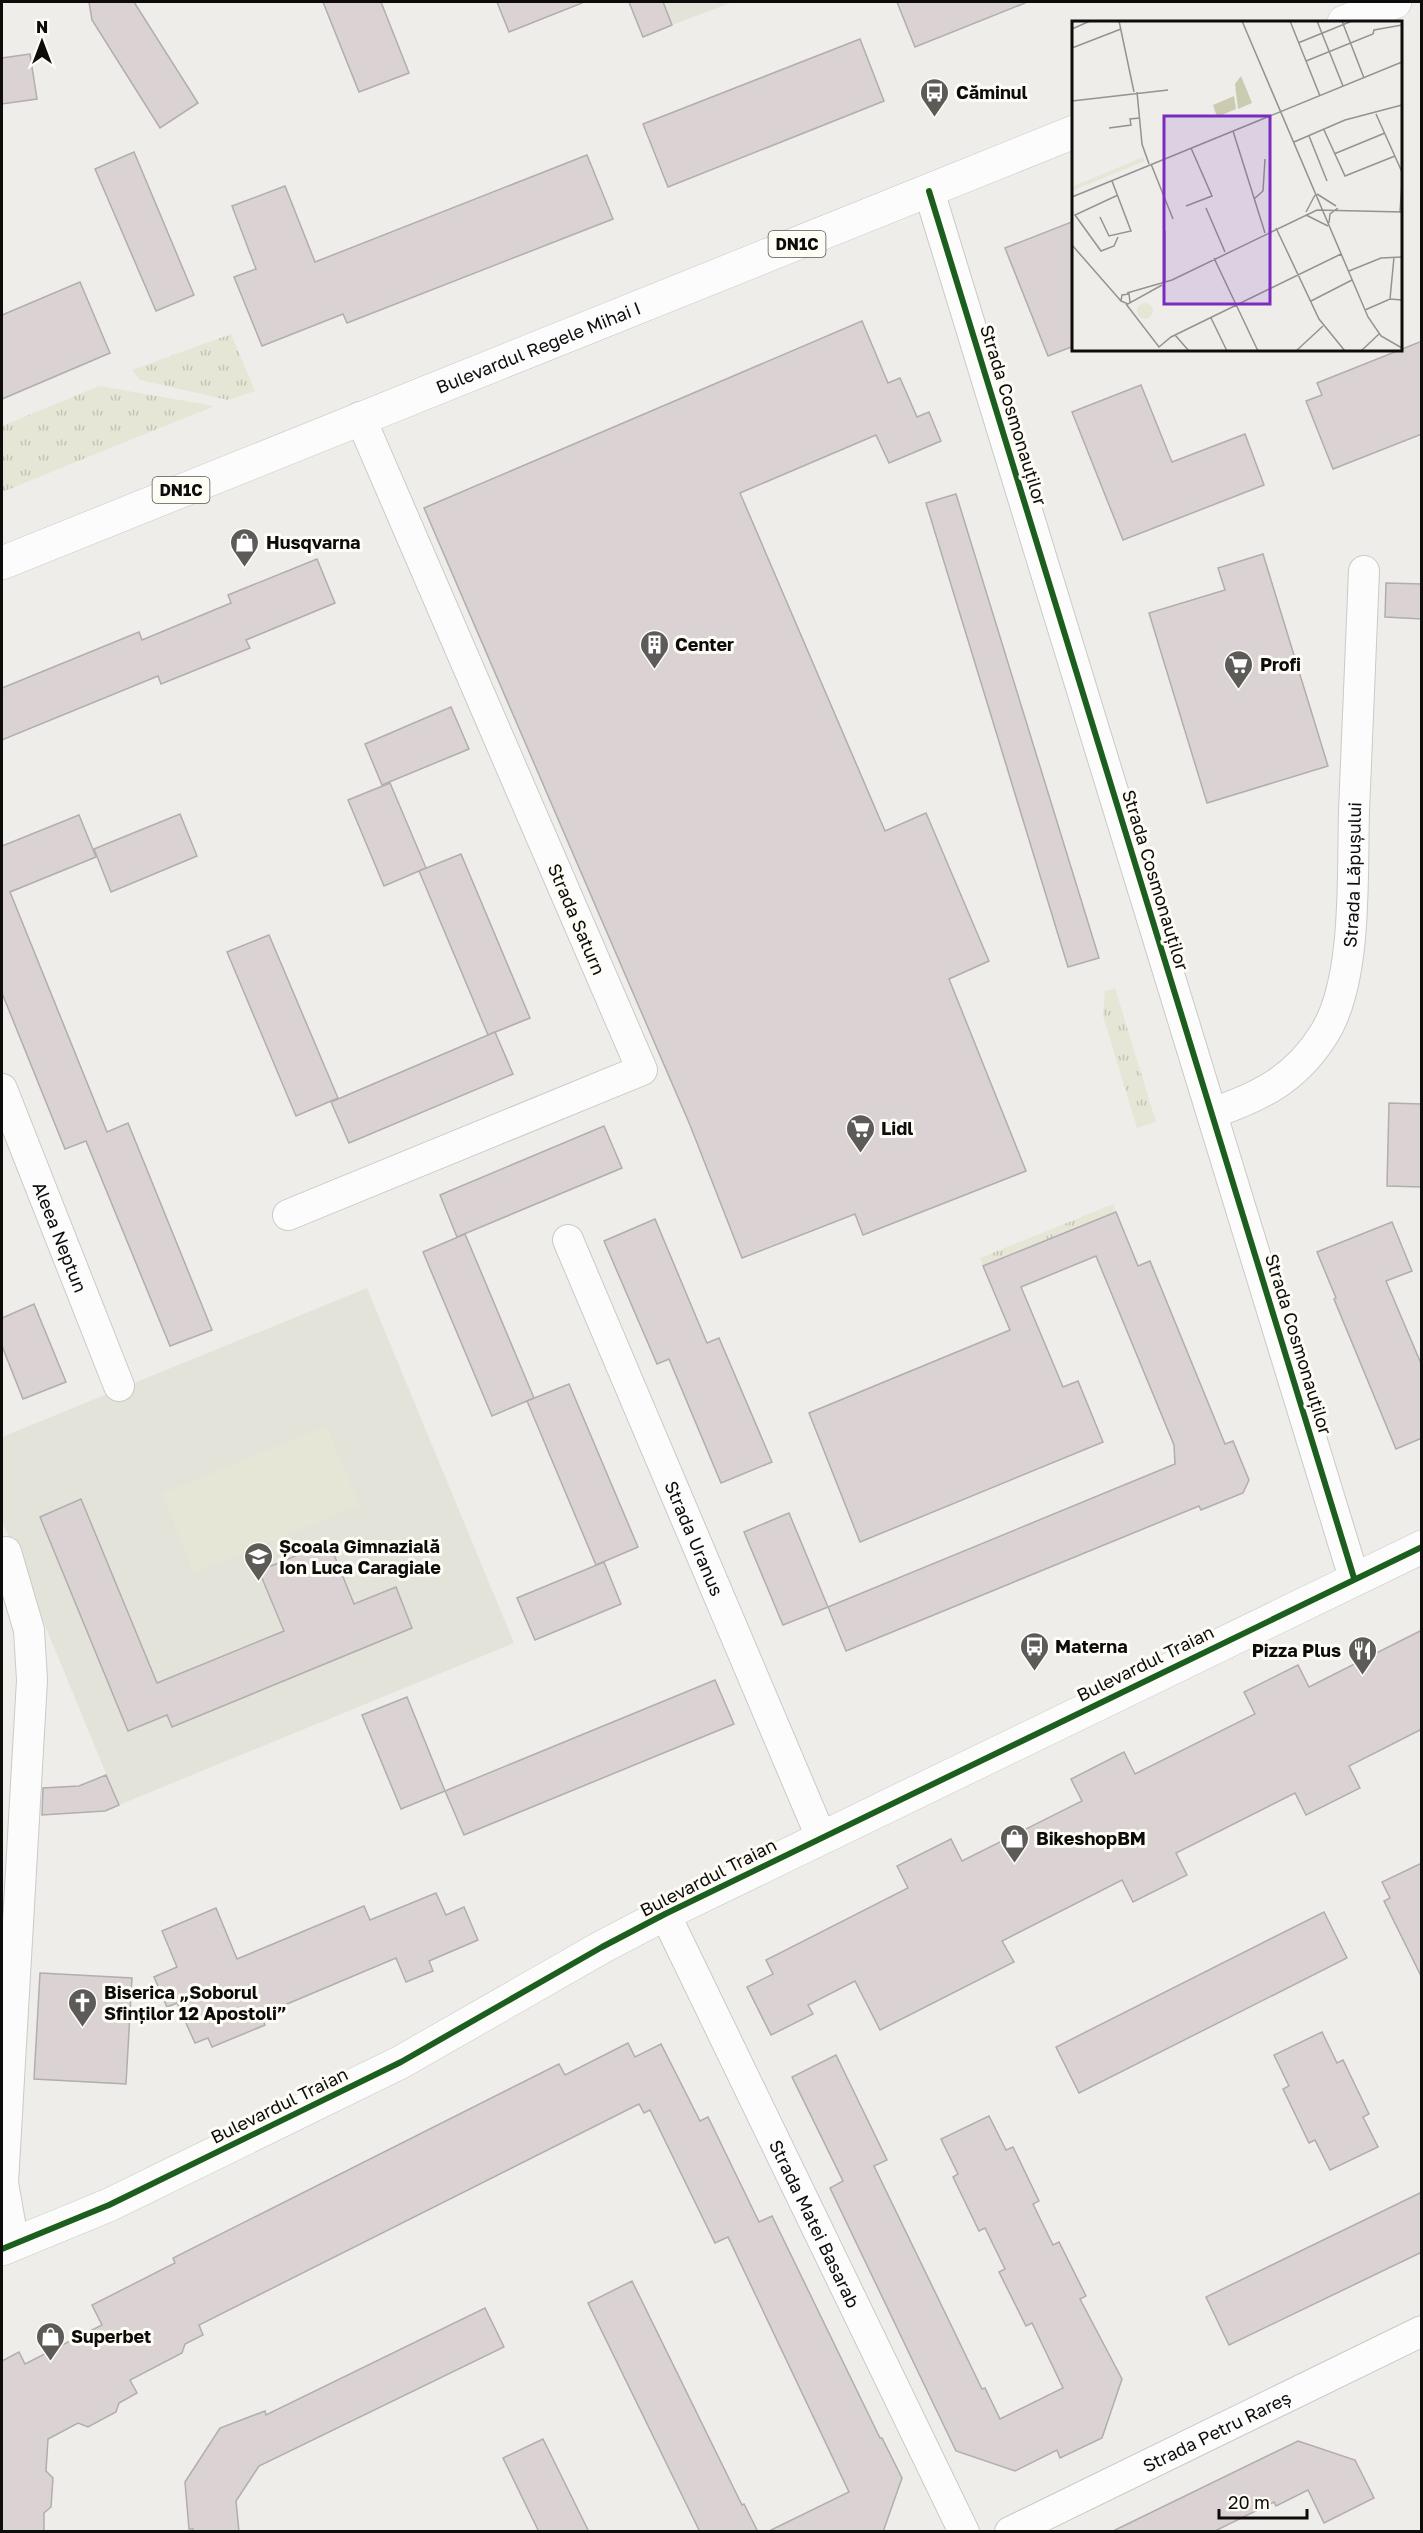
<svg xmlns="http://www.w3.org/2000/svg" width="1423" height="2533" font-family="'Golos Text',sans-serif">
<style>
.built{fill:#e4e3d9}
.grass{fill:url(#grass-tufts)}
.garden{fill:#e6e6d6}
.building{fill:#dbd2d3;stroke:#b0aeae;stroke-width:1.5}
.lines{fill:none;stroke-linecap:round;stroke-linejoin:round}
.street-casing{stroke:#cacac7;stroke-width:32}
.secondary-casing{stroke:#cacac7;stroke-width:34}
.primary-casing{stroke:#cacac7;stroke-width:34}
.street{stroke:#fcfcfc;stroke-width:30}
.secondary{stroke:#fcfcfc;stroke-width:33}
.primary{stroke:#fcfcfc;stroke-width:33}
.cycleway-casing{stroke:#fdfcf5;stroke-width:10}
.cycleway{stroke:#1b5e20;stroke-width:6}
.labels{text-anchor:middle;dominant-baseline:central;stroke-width:6;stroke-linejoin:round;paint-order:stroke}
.shield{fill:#fdfcf5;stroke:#555450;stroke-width:1.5}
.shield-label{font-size:16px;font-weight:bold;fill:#0d0c0a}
.poi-label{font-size:18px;font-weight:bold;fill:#0d0c0a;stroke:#fdfcf5;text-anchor:start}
.street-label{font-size:18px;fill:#0d0c0a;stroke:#fdfcf5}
.inset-road{fill:none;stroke:#949390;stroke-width:1.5}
.view{fill:#7b2cbf;fill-opacity:0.15;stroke:#7b2cbf;stroke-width:3}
.inset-edge{fill:none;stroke:#0d0c0a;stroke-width:3}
</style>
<defs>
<pattern id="grass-tufts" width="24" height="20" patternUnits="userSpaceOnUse" patternTransform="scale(1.5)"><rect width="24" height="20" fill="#e6e6d6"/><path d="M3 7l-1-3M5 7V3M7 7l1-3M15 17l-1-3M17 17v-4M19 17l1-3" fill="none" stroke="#c4c4b6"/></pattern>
</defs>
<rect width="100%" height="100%" fill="#eeedea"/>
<g class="built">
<polygon points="663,2 733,2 672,25"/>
<polygon points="367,1288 514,1643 119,1805 2,1521 2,1437"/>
</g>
<g class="grass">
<polygon points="231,334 255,391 228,400 140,380 132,370"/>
<polygon points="99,386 214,406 2,492 2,426"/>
<polygon points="1115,988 1156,1122 1137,1128 1103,1016 1105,991"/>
<polygon points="1113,1204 1116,1212 983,1266 980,1258"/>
</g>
<polygon class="garden" points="326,1426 359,1505 194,1573 162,1494"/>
<g class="building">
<polygon points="89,2 134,2 198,103 160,128 92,20"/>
<polygon points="323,2 381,2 409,73 359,92"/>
<polygon points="497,2 582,2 582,3 509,32"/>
<polygon points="629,2 663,2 672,25 643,37"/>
<polygon points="897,2 1025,2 1025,3 915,47"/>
<polygon points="860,39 884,101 668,187 643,124"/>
<polygon points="30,54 37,99 2,104 2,58"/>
<polygon points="134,152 194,295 156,311 95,169"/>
<polygon points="587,155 613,219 347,323 343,314 262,346 234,277 256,269 232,206 285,186 315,262"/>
<polygon points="1074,221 1074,346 1048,356 1005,248"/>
<polygon points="80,282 110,353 2,399 2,315"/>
<polygon points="862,321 888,383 900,378 917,417 929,412 941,441 889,463 876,435 740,493 885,831 926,813 989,961 949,979 1026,1171 863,1235 855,1214 742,1258 690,1125 424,508"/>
<polygon points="1422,341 1422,434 1333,469 1306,401 1322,395 1317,383"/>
<polygon points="1141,385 1172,462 1245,434 1264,485 1123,540 1072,412"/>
<polygon points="956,494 1099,958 1068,967 926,503"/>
<polygon points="1263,554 1328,766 1207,803 1149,613 1225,590 1218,568"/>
<polygon points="317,559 335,603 246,640 250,648 161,684 158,676 2,740 2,688 139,632 142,640 231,603 228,595"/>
<polygon points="1386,583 1422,584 1422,619 1385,617"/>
<polygon points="451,707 469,749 382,785 365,744"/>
<polygon points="390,783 426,868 384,886 348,800"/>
<polygon points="180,814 197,856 111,892 94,849"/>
<polygon points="79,815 96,857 10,892 107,1132 128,1123 212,1330 170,1346 86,1141 65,1149 2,993 2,846"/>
<polygon points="461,854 530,1018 488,1035 419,871"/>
<polygon points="269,935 338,1098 296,1116 227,952"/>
<polygon points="495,1032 513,1074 349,1143 331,1102"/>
<polygon points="1389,1103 1422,1104 1422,1187 1387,1186"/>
<polygon points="604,1126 622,1168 457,1237 440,1195"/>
<polygon points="1116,1212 1138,1266 1150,1261 1225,1444 1233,1441 1249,1480 1243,1493 1201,1510 1199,1506 846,1651 828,1607 1175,1464 1174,1445 1096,1256 1021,1287 1063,1387 1078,1381 1103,1442 860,1542 809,1413 1010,1330 983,1266"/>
<polygon points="655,1219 707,1343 719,1338 772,1462 721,1483 669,1359 657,1364 604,1241"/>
<polygon points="1392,1222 1412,1271 1386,1281 1422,1366 1422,1438 1396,1449 1334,1299 1336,1298 1317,1252"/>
<polygon points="465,1234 534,1398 492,1416 423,1252"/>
<polygon points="34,1304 66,1382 23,1399 2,1346 2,1318"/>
<polygon points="569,1384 638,1547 596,1565 527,1401"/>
<polygon points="81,1499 157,1683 284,1631 259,1571 329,1542 354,1604 396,1587 412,1628 172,1727 167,1715 128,1731 40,1517"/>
<polygon points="789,1513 828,1607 783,1625 744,1532"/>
<polygon points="604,1562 621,1604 535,1640 517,1598"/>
<polygon points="1422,1630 1422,1729 1349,1766 1360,1788 1306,1815 1295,1793 1176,1853 1187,1875 1133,1902 1122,1880 1002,1941 1014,1962 880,2030 855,1981 808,2005 813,2014 771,2035 747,1987 773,1974 766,1960 908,1888 897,1866 951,1839 962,1861 1082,1801 1071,1779 1124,1752 1135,1774 1255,1714 1244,1692 1298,1665 1309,1687"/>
<polygon points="715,1680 734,1724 464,1835 445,1791"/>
<polygon points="407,1697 445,1791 401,1809 362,1715"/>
<polygon points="106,1775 119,1805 105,1811 42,1815 43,1788 79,1786"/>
<polygon points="1422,1863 1422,1978 1384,1901 1390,1898 1382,1882"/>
<polygon points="436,1893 446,1915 464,1907 478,1940 429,1961 433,1971 406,1982 396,1958 261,2015 265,2025 212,2047 208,2038 195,2043 177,2003 167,2007 154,1977 177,1967 162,1931 216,1908 237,1959 364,1906 370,1920"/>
<polygon points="1324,1912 1347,1958 1079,2093 1056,2047"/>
<polygon points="40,1973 132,1978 126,2084 34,2079"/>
<polygon points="1322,2032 1337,2063 1343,2060 1369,2114 1363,2117 1378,2147 1330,2170 1315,2140 1309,2143 1283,2089 1289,2086 1274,2055"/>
<polygon points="628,2043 635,2057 661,2044 700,2121 708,2117 759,2222 772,2216 880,2438 882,2438 902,2478 883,2532 767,2532 849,2492 728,2237 715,2243 650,2110 644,2113 639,2104 199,2325 203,2335 185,2344 182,2353 130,2380 137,2393 119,2403 116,2412 88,2427 78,2423 48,2439 46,2471 53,2478 51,2507 44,2513 44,2532 2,2532 2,2361 19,2352 25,2364 102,2325 92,2305 175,2263 173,2258 559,2064 565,2075"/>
<polygon points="836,2055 887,2160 874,2166 982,2389 985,2388 1000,2419 1063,2388 1032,2323 1026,2326 999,2272 1005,2269 985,2228 979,2231 953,2177 958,2174 941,2139 989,2116 1006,2150 1013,2147 1039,2201 1033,2204 1053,2245 1059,2242 1086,2296 1080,2299 1122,2379 1102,2438 1060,2458 1057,2450 1015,2471 956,2451 830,2188 843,2181 792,2077"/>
<polygon points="1422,2192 1422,2252 1229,2345 1206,2297"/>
<polygon points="632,2281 742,2505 744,2504 758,2532 700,2532 588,2303"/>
<polygon points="485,2308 504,2347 259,2466 236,2501 239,2532 193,2532 193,2529 189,2529 185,2482 220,2428 265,2411 266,2415"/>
<polygon points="543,2439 589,2532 539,2532 503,2458"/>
<polygon points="1298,2441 1355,2460 1374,2498 1324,2523 1308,2490 1276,2506 1274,2502 1213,2532 1111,2532"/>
</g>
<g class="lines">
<defs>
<g id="street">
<polyline points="929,191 1354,1578"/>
<path id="s1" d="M2,1089L119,1386"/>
<path id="s2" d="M1212,1113C1260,1097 1296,1079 1324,1034C1358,980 1352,875 1354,811C1357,731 1361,651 1364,571"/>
<polyline points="288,1215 642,1070 360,417"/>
<path id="s3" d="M568,1240L821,1837"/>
<polyline points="6,1552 29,1630 32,1680 3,2183 14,2245"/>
<path id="s4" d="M665,1914L964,2532"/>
<path id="s5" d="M1010,2532L1422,2331"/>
</g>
<polyline id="secondary" points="2,2249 109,2205 401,2062 602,1947 665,1914 1422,1547"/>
<g id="primary">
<polyline points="1344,22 1395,2"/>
<path id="s6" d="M2,563C358,418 716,277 1074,132"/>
</g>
</defs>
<use href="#street" class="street-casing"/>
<use href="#secondary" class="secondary-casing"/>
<use href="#primary" class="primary-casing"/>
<use href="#street" class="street"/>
<use href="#secondary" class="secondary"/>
<use href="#primary" class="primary"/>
<defs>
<g id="cycleway">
<polyline points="929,191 1354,1578"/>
<polyline points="2,2249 109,2205 401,2062 602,1947 665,1914 1422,1547"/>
</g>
</defs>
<use href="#cycleway" class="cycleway-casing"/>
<use href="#cycleway" class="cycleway"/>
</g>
<defs>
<symbol id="bus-pin" viewBox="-11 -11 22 30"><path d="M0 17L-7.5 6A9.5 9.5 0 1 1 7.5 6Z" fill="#5c5b58" stroke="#fdfcf5"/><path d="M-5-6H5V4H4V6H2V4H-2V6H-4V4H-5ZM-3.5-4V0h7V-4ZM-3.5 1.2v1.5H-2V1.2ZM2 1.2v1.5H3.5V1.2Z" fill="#fff"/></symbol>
<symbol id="shop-pin" viewBox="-11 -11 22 30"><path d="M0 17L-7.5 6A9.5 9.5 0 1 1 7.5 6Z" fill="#5c5b58" stroke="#fdfcf5"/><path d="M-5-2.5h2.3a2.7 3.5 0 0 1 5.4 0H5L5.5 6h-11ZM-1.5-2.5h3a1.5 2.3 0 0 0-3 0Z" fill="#fff"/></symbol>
<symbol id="building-pin" viewBox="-11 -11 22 30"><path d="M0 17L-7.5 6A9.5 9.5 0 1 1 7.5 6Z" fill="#5c5b58" stroke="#fdfcf5"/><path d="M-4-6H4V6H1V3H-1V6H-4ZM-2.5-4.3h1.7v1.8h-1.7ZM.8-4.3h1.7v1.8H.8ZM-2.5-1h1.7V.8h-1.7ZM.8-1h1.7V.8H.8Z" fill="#fff"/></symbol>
<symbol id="supermarket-pin" viewBox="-11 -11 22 30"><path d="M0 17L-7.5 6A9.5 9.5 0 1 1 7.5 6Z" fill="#5c5b58" stroke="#fdfcf5"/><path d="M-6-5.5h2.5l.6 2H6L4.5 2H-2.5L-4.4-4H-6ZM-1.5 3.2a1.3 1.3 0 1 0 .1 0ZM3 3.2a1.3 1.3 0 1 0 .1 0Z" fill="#fff"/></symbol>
<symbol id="school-pin" viewBox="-11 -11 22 30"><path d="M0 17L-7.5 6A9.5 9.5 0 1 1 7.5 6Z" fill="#5c5b58" stroke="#fdfcf5"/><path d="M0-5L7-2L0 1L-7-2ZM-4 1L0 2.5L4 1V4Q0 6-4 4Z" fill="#fff"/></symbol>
<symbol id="restaurant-pin" viewBox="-11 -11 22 30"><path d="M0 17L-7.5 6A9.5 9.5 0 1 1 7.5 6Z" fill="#5c5b58" stroke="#fdfcf5"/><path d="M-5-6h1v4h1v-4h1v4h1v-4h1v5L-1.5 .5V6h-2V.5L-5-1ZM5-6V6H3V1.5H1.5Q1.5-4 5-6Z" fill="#fff"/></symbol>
<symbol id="church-pin" viewBox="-11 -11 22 30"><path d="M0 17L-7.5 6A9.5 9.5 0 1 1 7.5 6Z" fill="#5c5b58" stroke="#fdfcf5"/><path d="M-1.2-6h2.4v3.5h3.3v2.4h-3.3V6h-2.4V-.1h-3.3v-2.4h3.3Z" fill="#fff"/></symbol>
</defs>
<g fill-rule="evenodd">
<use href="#bus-pin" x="918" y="76" width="33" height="45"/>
<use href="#shop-pin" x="228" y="526" width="33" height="45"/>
<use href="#building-pin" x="638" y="628" width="33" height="45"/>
<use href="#supermarket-pin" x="1222" y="648" width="33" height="45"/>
<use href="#supermarket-pin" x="844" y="1112" width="33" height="45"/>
<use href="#school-pin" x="242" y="1540" width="33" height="45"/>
<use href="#bus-pin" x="1018" y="1630" width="33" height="45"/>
<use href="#restaurant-pin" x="1346" y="1634" width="33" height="45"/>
<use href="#shop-pin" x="998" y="1822" width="33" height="45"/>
<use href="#church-pin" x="66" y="1986" width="33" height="45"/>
<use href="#shop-pin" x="34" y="2320" width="33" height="45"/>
</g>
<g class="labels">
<g class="shield">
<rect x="768.5" y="231" width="57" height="26" rx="4.5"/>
<rect x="152.5" y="477" width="57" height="26" rx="4.5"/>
</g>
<g class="shield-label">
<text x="797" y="244">DN1C</text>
<text x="181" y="490">DN1C</text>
</g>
<g class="poi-label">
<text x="956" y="92">Căminul</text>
<text x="266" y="542">Husqvarna</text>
<text x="675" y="644">Center</text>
<text x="1260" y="664">Profi</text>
<text x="881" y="1128">Lidl</text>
<text x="279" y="1546">Școala Gimnazială<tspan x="279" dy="21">Ion Luca Caragiale</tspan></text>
<text x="1055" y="1646">Materna</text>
<text x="1341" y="1650" text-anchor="end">Pizza Plus</text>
<text x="1036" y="1838">BikeshopBM</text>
<text x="104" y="1992">Biserica „Soborul<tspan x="104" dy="21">Sfinților 12 Apostoli”</tspan></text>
<text x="71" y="2336">Superbet</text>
</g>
<g class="street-label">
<text stroke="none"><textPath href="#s6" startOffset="578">Bulevardul Regele Mihai I</textPath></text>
<text transform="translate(1014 415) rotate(73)">Strada Cosmonauților</text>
<text stroke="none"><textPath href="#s2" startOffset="304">Strada Lăpușului</textPath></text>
<text transform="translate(1156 880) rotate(73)">Strada Cosmonauților</text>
<text transform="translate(577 919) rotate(67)">Strada Saturn</text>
<text stroke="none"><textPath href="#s1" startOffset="159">Aleea Neptun</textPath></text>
<text transform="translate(1299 1344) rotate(73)">Strada Cosmonauților</text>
<text stroke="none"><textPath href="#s3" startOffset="324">Strada Uranus</textPath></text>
<text transform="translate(1145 1663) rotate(-26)">Bulevardul Traian</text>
<text transform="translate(708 1877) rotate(-27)">Bulevardul Traian</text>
<text transform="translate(279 2105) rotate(-26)">Bulevardul Traian</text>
<text stroke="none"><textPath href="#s4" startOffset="344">Strada Matei Basarab</textPath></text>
<text stroke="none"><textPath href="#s5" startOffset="230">Strada Petru Rareș</textPath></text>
</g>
</g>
<g transform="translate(1072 21)">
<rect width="330" height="330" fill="#eeedea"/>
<path d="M71,136L73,140L2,169L0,166ZM65 290a8 8 0 1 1 16 0a8 8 0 1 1-16 0Z" fill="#e6e6d6"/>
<path d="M169,55L180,82L166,88L163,63ZM162,75L164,88L145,96L141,84Z" fill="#cacbb1"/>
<path class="inset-road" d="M47,0L62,71M170,0L296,296L309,315L330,327M218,0L248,75M245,0L271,65M270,0L292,57M0,8L18,0M226,22L280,0M0,27L49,8M234,40L301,13L302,9L330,4M65,71L70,123L77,143M0,80L96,69M304,93L330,151M37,107L59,104L58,98L68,97M252,109L273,155L323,135M161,110L193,212M237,115L255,160M222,121L273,99L330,84M262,133L313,112M79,143L101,198M245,173L264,185M46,174L3,194L29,230L42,225L46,216M0,176L330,41M182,178L191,170L193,138M114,185L140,175L119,127M134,187L153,231M234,191L243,174M328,191L330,161M234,194L256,205M28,196L37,215L59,210L40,160M257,202L258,193L266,187M204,207L247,298L273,330M93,210V262M0,224L49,280M142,237L186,330M277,250L309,237L330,236M55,272L100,259L245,189L330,191M318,278L322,236M239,280L280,259M58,281L57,273L50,274L49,280L56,283L90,264M54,283L87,326L99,316L269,233M293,289L318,278L330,279M139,297L155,330M103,314L117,330M224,330L251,305M289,330L307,313"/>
<path class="view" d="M92,95H198V283H92Z"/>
<rect width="330" height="330" class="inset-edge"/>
</g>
<rect width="1423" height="2533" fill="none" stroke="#0d0c0a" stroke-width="6"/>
<g transform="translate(42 42)" stroke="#fdfcf5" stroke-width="4.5" paint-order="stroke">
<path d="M0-4.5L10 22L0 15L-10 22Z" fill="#0d0c0a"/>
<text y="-9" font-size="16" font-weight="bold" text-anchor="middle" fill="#0d0c0a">N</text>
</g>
<path d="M1219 2509v9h88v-9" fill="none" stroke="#0d0c0a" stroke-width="3"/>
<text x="1228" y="2509" font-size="18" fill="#0d0c0a" stroke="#fdfcf5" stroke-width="4.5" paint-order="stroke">20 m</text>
</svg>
